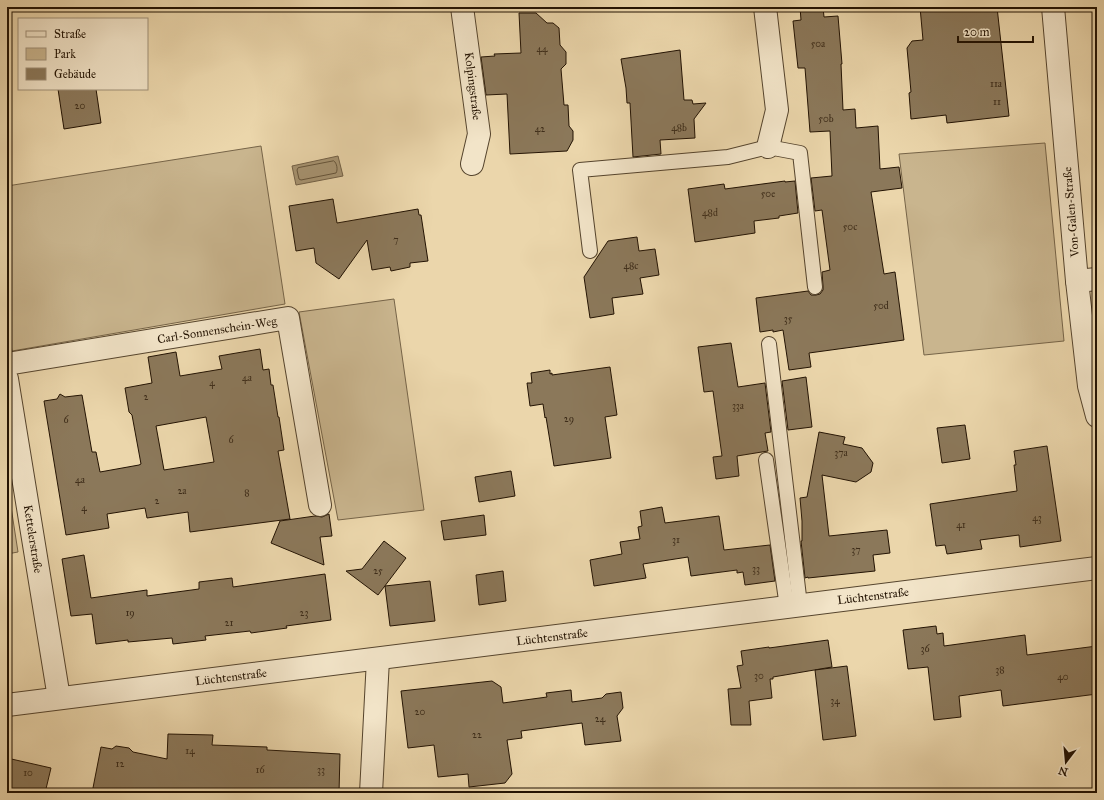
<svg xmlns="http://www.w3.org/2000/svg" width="1104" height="800" font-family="'IM FELL Great Primer',serif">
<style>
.green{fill:#c9b58e;stroke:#766448}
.water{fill:#a79472;stroke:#726046}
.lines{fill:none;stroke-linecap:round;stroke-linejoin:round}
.shore{stroke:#65543a;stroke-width:1}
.building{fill:#8b785a;stroke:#231303;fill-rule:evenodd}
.service-casing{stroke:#55442d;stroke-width:16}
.minor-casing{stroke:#55442d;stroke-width:24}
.service{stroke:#f2e4c8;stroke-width:14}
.minor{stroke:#f2e4c8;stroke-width:22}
.labels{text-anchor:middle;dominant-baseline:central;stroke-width:3;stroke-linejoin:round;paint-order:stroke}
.number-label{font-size:10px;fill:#3d2c19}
.street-label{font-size:12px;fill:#231303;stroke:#f2e4c8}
</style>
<rect width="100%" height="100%" fill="#ebd6ab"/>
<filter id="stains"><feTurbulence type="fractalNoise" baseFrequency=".005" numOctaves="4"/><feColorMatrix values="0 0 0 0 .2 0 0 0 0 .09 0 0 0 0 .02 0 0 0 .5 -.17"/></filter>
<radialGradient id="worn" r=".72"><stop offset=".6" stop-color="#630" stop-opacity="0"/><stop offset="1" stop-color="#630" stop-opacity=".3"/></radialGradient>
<g class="green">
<polygon points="1045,143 1064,341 924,355 899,154"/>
<polygon points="261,146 285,304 12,351 7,320 7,186"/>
<polygon points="394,299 424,510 338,520 299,312"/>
<polygon points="7,481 18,552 7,554"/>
</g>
<polygon class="water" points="338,156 343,176 296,185 292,166"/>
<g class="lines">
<path class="shore" d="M334,161C337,163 338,170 336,173L301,180L299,179L297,170L298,168Z"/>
</g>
<g class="building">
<polygon points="800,7 823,7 824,17 838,16 842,64 841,64 843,110 855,109 856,128 878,126 880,169 899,167 902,188 871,192 884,274 895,272 904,340 809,353 811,367 789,370 783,330 773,332 773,330 760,332 756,298 808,291 811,295 816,295 820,294 823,290 823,286 822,272 830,270 822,210 815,211 811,178 832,176 830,131 810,132 805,68 798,68 793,21 801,20"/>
<polygon points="920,7 997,7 1009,116 947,123 946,115 911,119 909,93 911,92 907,48 912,41 923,40"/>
<polygon points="519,13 536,13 547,23 553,23 559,28 560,45 566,52 566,64 561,69 564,105 568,105 569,126 573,131 573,140 567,151 510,154 507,94 486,95 481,57 495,56 494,54 521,53"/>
<polygon points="680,50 684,100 692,100 693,104 706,103 694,119 695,138 660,140 661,154 633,157 630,103 627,103 626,88 621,59"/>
<polygon points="58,89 96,89 101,123 64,129"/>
<polygon points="785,181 785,182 795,181 798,213 779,216 779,218 754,221 755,233 695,242 688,189 724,184 725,189"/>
<polygon points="333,199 337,223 418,209 419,215 421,215 428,261 410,263 410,267 391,271 390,267 372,270 367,240 339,279 316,263 314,248 296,251 289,206"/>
<polygon points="637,237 639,251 655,249 659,275 640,278 643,294 612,298 614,314 590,318 584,277 608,241"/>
<polygon points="731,343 738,387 765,383 771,432 765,433 768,451 737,456 739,476 716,479 713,457 722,456 713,391 704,392 698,347"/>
<path d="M260,349L263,370L269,369L271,385H273L278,417H279L284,450L278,451L290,519L190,532L188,512L147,518L145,508L107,514L109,528L66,535L44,401L57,399L60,394L65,397L82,395L92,452H96L100,472L139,465L141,464L132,415L129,412L125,388L152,383L148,357L176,352L180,376L222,369L219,356ZM206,417L214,462L164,470L156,426Z"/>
<polygon points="610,367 617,415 605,417 611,458 554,466 546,417 545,418 543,404 530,406 527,383 532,383 531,373 550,370 550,374 552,373 552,375"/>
<polygon points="806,377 812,427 788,430 782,381"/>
<polygon points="965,425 970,459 942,463 937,428"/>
<polygon points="819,432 845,437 843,444 862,448 873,463 871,472 856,482 822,475 829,536 887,530 890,553 873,555 875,571 808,578 808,577 805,578 801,541 802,541 802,521 800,498 807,497"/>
<polygon points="1047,446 1061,541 1020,547 1019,535 980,540 982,549 947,554 945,545 936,546 930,504 1017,491 1014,465 1016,465 1014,451"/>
<polygon points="511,471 515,496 479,502 475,477"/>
<polygon points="662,507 665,523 719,516 724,550 770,545 775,581 745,585 743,572 737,573 737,570 691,576 688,557 643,564 646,578 594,586 590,560 622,554 620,542 640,539 638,527 642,526 640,511"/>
<polygon points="329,514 332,536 320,537 324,565 271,543 280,521 315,516 322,517"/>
<polygon points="484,515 486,535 444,540 441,521"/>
<polygon points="384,541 406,558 378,595 346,571 362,569"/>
<polygon points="84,555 91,598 147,590 147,596 199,589 199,582 232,578 233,587 325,574 331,620 286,626 287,628 251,633 250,631 205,636 206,640 173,644 172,638 128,642 128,640 96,644 92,614 71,616 62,559"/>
<polygon points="503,571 506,601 479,605 476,575"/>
<polygon points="430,581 435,621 390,626 385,586"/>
<polygon points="936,626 937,634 943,633 944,646 1025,635 1027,655 1097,646 1097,694 1003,706 1001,690 959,696 961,717 934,720 928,667 908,669 903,630"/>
<polygon points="828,640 832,667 773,677 773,679 770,679 772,698 749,701 751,725 731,725 728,689 741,688 737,666 743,665 741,651 769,647 769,648"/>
<polygon points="847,666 856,736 823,740 815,670"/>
<polygon points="492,681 501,687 503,703 547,697 546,693 571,690 572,702 602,698 606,694 621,692 623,708 617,716 621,741 585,745 582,723 521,731 522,738 507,740 512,774 505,783 469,787 468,774 438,777 434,745 408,748 401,691"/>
<polygon points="168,734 213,735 212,745 267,747 267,750 340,754 339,793 309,791 309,793 92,793 101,747 112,749 116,746 129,748 133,752 167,759"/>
<polygon points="7,758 51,768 45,793 7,793"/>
</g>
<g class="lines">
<defs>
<g id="service">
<polyline points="590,251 580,170 728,157 768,147 800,153 815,287"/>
<polyline points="769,344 800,605"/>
<polyline points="766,460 787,607"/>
</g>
<g id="minor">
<polyline points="462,7 479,134 472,164"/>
<polyline points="765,7 777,110 768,147"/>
<polyline points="1053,7 1077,281 1089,386 1097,416"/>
<polyline points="1077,281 1097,279"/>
<polyline points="7,364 288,318 320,505"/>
<polyline points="7,379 59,698"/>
<polyline points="7,705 1097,568"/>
<polyline points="371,793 378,659"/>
</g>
</defs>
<use href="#service" class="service-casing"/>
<use href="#minor" class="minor-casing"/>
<use href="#service" class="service"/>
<use href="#minor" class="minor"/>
</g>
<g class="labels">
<g class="number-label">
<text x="818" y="44">50a</text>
<text x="542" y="49">44</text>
<text x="996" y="84">11a</text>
<text x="997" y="102">11</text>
<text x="80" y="106">20</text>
<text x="826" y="119">50b</text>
<text x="679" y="128">48b</text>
<text x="540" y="129">42</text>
<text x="768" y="194">50e</text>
<text x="710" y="213">48d</text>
<text x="850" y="227">50c</text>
<text x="396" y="240">7</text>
<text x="631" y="266">48c</text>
<text x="881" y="306">50d</text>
<text x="788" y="319">35</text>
<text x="247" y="378">4a</text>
<text x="212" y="383">4</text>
<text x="146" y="397">2</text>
<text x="738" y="406">33a</text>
<text x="569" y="419">29</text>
<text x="66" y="420">6</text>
<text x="231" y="440">6</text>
<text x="841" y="453">37a</text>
<text x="80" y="480">4a</text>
<text x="182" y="491">2a</text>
<text x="247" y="493">8</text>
<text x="157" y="501">2</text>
<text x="84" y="508">4</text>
<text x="1037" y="518">43</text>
<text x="961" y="525">41</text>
<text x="676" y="540">31</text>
<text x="856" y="550">37</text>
<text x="756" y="569">33</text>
<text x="378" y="571">25</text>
<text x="130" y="613">19</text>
<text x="304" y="613">23</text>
<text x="229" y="623">21</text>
<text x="925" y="649">36</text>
<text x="1000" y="670">38</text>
<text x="759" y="676">30</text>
<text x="1063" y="677">40</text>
<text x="835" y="701">34</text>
<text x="420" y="712">20</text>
<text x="600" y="719">24</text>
<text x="477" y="735">22</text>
<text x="190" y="751">14</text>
<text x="120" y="764">12</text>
<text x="260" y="770">16</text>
<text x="321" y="770">33</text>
<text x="28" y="773">10</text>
</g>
<g class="street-label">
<text transform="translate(473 86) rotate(83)">Kolpingstraße</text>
<text transform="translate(1071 212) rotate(-95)">Von-Galen-Straße</text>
<text transform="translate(217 330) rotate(-9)">Carl-Sonnenschein-Weg</text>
<text transform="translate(33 539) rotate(81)">Kettelerstraße</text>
<text transform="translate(873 596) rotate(-7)">Lüchtenstraße</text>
<text transform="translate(552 637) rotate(-7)">Lüchtenstraße</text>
<text transform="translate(231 677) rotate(-7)">Lüchtenstraße</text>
</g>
</g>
<rect width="1104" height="800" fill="none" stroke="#ebd6ab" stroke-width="24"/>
<rect x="8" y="8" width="1088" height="784" fill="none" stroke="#231303" stroke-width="2"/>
<rect x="12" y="12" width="1080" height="776" fill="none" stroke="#231303"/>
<rect x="18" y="18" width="130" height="72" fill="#f2e4c8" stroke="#9f9079"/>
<rect x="26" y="31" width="20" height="6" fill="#f2e4c8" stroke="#9f9079"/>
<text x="54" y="38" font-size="12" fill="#231303">Straße</text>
<rect x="26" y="48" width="20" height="12" fill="#c9b58e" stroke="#9f9079"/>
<text x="54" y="58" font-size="12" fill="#231303">Park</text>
<rect x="26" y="68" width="20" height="12" fill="#8b785a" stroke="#9f9079"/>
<text x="54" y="78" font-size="12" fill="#231303">Gebäude</text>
<g transform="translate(1066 762) rotate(196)" stroke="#f2e4c8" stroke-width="3" paint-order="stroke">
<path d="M0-3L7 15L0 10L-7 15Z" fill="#231303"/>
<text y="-6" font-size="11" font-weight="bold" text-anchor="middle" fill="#231303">N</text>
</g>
<path d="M958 36v6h75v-6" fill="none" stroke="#231303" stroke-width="2"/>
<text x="964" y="36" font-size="12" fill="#231303" stroke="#f2e4c8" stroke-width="3" paint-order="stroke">20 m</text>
<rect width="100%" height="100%" filter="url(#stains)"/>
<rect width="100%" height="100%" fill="url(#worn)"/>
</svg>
